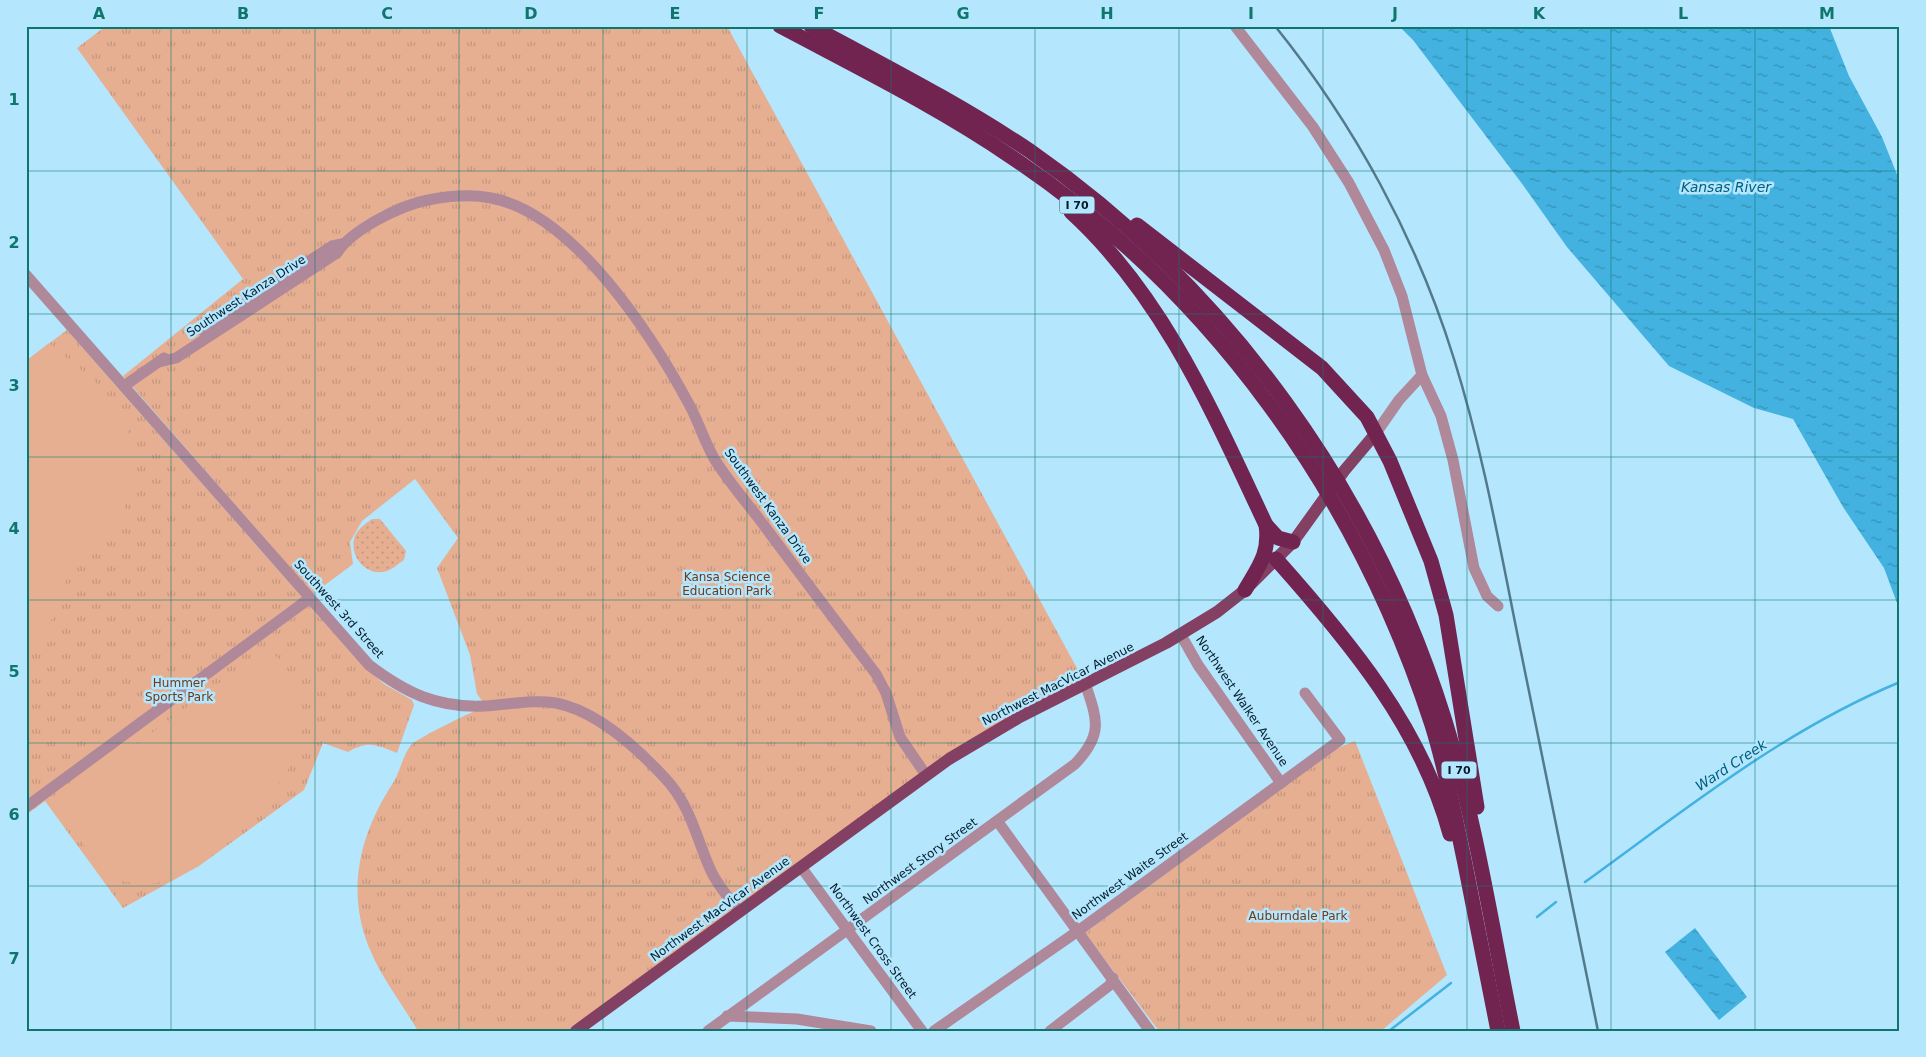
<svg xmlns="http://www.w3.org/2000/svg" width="1926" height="1057" font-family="'DejaVu Sans',sans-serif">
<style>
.grass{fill:url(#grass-dots)}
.park{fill:url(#park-tufts)}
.pitch{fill:#e6af92}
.water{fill:url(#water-ripples)}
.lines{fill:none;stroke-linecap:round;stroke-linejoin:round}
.stream{stroke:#43b2e0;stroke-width:2.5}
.minor{stroke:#af889a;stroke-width:11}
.major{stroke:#834063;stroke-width:12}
.highway{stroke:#71244f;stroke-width:15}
.rail{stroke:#53798a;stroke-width:2.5}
.grid{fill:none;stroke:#0f766e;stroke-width:1;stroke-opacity:0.55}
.labels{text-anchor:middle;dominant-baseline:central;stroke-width:5;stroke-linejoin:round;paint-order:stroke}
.shield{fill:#b4e6fe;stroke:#375969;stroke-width:1}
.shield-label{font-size:11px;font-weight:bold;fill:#021d29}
.street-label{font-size:12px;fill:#021d29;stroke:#b4e6fe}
.park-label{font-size:12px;fill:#703918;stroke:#b4e6fe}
.water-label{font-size:14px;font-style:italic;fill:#005e7d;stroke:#b4e6fe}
.neatline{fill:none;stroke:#0f766e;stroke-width:2}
.grid-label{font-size:16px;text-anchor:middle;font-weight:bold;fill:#0f766e}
</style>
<defs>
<pattern id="grass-dots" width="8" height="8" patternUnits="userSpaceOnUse" patternTransform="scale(1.25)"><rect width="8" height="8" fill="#e6af92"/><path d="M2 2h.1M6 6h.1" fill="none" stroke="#c4967e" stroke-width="1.8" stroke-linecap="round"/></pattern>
<pattern id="park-tufts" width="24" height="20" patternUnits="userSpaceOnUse" patternTransform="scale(1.25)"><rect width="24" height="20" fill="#e6af92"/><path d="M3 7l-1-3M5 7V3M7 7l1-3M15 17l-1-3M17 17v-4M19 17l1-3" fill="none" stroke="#c4967e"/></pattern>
<pattern id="water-ripples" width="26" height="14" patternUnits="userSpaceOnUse" patternTransform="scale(1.25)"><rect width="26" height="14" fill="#43b2e0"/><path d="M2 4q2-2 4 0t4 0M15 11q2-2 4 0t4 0" fill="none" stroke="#3690b6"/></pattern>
</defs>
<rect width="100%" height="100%" fill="#b4e6fe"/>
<path class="grass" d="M372,519H380L406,551L404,560C399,563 393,569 387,571C367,577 350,558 354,539C356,530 365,524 372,519Z"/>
<g class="park">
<path d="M106,26H727L1085,683L926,775L575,1031H418C403,1005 383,980 371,952C345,893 359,835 393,783C400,772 403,755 411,745C419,737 472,712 486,706L477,694L470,655L437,568L458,538L415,479L362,521L350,542L353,564L313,594L123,376L243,279L77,48Z"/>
<path d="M67,330L361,664L384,684L412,700L414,705L397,753C376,745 369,740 348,752L323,743L304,790L199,866L123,908L45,801L26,815V361Z"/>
<polygon points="1355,741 1447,975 1381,1031 1159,1031 1085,933 1331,751"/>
</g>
<g class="pitch">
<path d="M49,343C68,360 90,375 106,393C141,432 141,483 115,526C104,544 84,544 74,563C57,595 55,631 26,657V361Z"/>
<path d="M267,648C326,698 306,762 256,810L260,815L191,868L158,883L142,884L121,881L105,874L54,805Z"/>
</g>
<g class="water">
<polygon points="1399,26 1829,26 1849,76 1882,137 1900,182 1900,611 1884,568 1843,507 1793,419 1754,408 1669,366 1567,247 1523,185 1413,40"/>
<polygon points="1695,928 1747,997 1719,1020 1665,952"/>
</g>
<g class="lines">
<g class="stream">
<path d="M1585,882C1686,809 1784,730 1900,682"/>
<polyline points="1537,917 1556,902"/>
<polyline points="1389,1031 1451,983"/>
</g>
<g class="minor">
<polyline points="1235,26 1313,127 1349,183 1384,250 1402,296 1422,375 1441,416 1453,460 1474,568 1487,596 1498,606"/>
<path d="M26,275L369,665C406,693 437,708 484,706C509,705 531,699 556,703C597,711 637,748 664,777C691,805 696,838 711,871C718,886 730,899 739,912"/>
<polyline points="203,331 332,246 342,244"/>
<path d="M159,362L176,358L337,253C351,230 401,205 428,200C448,196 471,194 491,198C574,213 653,337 690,406C699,423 705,443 715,460C729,482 747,503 763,524C800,574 838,624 876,674L886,693L900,737L926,775"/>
<polyline points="124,386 164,358"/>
<polyline points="1376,433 1399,400 1422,375"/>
<polyline points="1181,635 1198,665 1281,783"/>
<polyline points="26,807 310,598"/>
<polyline points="998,822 1150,1031"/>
<polyline points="801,867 922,1031"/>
<polyline points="727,1016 797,1019 871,1031"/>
<path d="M708,1031L1075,764C1104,734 1097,719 1085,683"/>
<polyline points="934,1031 1078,931 1340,740 1305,693"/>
<polyline points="1050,1031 1110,985 1113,978"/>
</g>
<polyline class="major" points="576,1031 949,759 1018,718 1166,643 1217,612 1245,590 1293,542 1344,471 1376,433"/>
<g class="highway">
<path d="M780,26C859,68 940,108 1013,158C1214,293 1358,496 1432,725C1446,770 1455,817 1465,864C1476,920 1487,975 1498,1031"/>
<path d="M811,26C885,66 960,104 1030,151C1227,288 1374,492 1445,721C1476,822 1492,928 1513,1031"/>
<path d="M1071,212C1164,297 1213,413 1266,525C1270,553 1259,566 1245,590"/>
<polyline points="1137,225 1322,368 1367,417 1390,461 1431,561 1446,615 1477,807"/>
<polyline points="1266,525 1278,538 1293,542"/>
<path d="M1276,559C1349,641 1421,727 1450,834"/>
</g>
<path class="rail" d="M1275,26C1354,124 1417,239 1454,359C1484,455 1501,554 1521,652C1547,778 1572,905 1598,1031"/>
</g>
<path class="grid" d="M171,26V1031M315,26V1031M459,26V1031M603,26V1031M747,26V1031M891,26V1031M1035,26V1031M1179,26V1031M1323,26V1031M1467,26V1031M1611,26V1031M1755,26V1031M26,171H1900M26,314H1900M26,457H1900M26,600H1900M26,743H1900M26,886H1900"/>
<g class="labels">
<g class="shield">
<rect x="1059.5" y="196.5" width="35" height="17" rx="4"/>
<rect x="1441.5" y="761.5" width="35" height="17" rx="4"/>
</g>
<g class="shield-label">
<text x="1077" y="205">I 70</text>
<text x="1459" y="770">I 70</text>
</g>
<g class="street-label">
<text transform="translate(246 296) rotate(-33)">Southwest Kanza Drive</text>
<text transform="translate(768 506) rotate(54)">Southwest Kanza Drive</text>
<text transform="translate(339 609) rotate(48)">Southwest 3rd Street</text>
<text transform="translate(1058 684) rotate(-27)">Northwest MacVicar Avenue</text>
<text transform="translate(1242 701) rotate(56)">Northwest Walker Avenue</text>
<text transform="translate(920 861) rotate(-36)">Northwest Story Street</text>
<text transform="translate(1130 876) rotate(-36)">Northwest Waite Street</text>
<text transform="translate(720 909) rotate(-36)">Northwest MacVicar Avenue</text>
<text transform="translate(873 941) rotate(54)">Northwest Cross Street</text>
</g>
<g class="park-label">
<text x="727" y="577">Kansa Science<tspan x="727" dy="14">Education Park</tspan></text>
<text x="179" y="683">Hummer<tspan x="179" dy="14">Sports Park</tspan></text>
<text x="1298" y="916">Auburndale Park</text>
</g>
<g class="water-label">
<text x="1726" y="187">Kansas River</text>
<text transform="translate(1731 765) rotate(-33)">Ward Creek</text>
</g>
</g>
<rect width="1926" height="1057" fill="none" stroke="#b4e6fe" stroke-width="55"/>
<rect x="28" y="28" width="1870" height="1002" class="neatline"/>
<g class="grid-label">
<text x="99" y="19">A</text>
<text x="243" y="19">B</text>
<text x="387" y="19">C</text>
<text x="531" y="19">D</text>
<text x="675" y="19">E</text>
<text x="819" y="19">F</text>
<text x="963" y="19">G</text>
<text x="1107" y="19">H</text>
<text x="1251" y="19">I</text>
<text x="1395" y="19">J</text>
<text x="1539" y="19">K</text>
<text x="1683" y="19">L</text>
<text x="1827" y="19">M</text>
<text x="14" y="105">1</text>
<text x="14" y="248">2</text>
<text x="14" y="391">3</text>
<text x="14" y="534">4</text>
<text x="14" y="677">5</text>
<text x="14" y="820">6</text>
<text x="14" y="964">7</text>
</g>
</svg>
